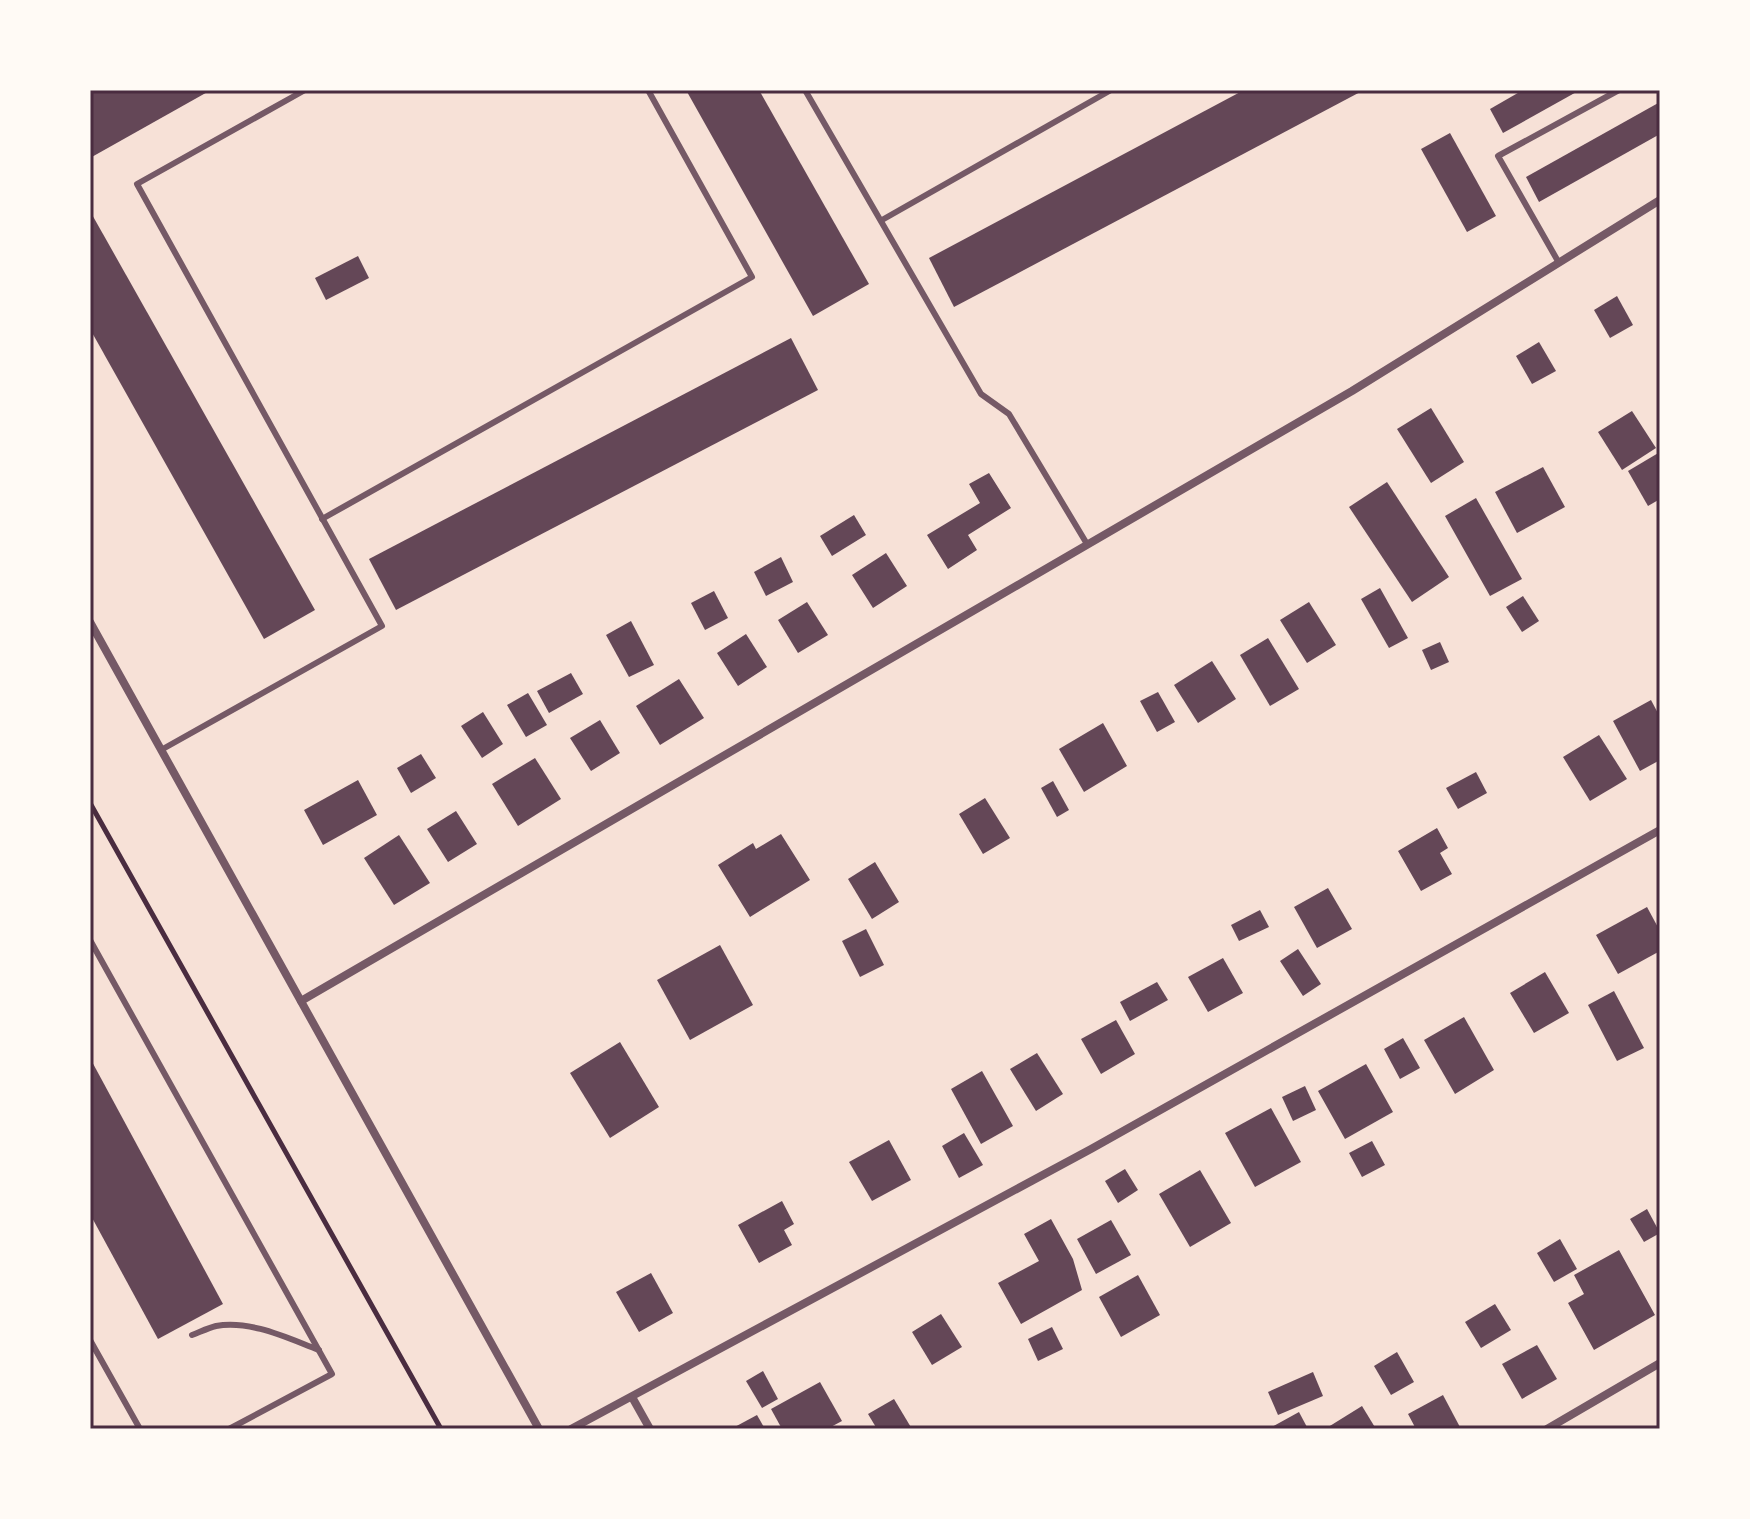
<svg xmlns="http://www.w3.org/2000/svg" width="1750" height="1519" font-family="Helvetica,sans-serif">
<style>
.building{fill:#644757}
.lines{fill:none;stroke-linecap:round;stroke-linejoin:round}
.path{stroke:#4a2c40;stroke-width:5}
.service{stroke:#755966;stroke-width:6}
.minor{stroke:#755966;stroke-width:8}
.neatline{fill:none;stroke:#4a2c40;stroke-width:3}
</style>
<rect width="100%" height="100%" fill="#f7e1d7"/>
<g class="building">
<polygon points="90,90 211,90 90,158"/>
<polygon points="686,90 759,90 869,284 813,316"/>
<polygon points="1244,90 1364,90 954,307 929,258"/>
<polygon points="1523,90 1580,90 1503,133 1490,109"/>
<polygon points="1660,102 1660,134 1539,202 1526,177"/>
<polygon points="1450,133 1496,216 1467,232 1421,149"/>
<polygon points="90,211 315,610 264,639 90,329"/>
<polygon points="358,256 369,278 326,300 315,278"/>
<polygon points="1617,296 1633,325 1610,338 1594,310"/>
<polygon points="791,338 818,390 396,610 369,559"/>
<polygon points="1539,342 1556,371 1532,384 1516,356"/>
<polygon points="1431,408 1464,462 1431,483 1397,429"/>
<polygon points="1632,411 1656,448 1622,470 1598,432"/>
<polygon points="1660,452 1660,499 1648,506 1628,471"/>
<polygon points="1543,467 1565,507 1517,533 1495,492"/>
<polygon points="989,473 1011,508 968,535 977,550 948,569 927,535 980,503 969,484"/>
<polygon points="1387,482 1449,577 1412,602 1349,507"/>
<polygon points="1476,498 1522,579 1490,596 1445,516"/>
<polygon points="854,515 866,535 832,556 820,536"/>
<polygon points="886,553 907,586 873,608 852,575"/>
<polygon points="781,557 793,582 766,596 754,572"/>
<polygon points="1380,588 1408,638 1389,648 1361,599"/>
<polygon points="714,591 728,618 705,630 691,603"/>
<polygon points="1523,596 1539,621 1522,632 1506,607"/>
<polygon points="807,602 828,635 798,653 778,620"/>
<polygon points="1309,602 1336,645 1307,663 1280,620"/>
<polygon points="631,621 654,665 629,677 606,635"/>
<polygon points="746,634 767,667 738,686 717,653"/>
<polygon points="1268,638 1299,689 1270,706 1240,655"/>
<polygon points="1440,642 1449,662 1431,670 1422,650"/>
<polygon points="1212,661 1236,699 1198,723 1174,685"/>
<polygon points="571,673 583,694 549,713 537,691"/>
<polygon points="679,679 704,718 660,745 636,706"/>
<polygon points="1158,692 1175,722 1157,732 1140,701"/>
<polygon points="528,693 547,725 526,737 507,705"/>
<polygon points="1651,700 1660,717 1660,760 1640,771 1613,721"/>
<polygon points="483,712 503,744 482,758 461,726"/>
<polygon points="600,720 620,753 591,771 570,738"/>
<polygon points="1103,723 1127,766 1084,792 1059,749"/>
<polygon points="1599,735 1627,779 1590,801 1563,757"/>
<polygon points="421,754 436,778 411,793 397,768"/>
<polygon points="535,758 561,799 518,826 492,784"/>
<polygon points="1476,772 1487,793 1458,809 1446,788"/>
<polygon points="358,780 377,815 323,845 304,810"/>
<polygon points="1053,781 1069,810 1057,817 1041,788"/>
<polygon points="985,798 1010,838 983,854 959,814"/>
<polygon points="456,811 477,844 448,862 427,829"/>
<polygon points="1437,828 1448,848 1440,853 1452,874 1421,891 1398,851"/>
<polygon points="781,834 810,880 750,917 718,865 753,843 756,849"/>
<polygon points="399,835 430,883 394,905 364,858"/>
<polygon points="875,862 899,902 872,919 848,879"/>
<polygon points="1328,888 1352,929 1317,948 1294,907"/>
<polygon points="1647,907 1660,931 1660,951 1618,974 1596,935"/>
<polygon points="1260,910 1269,927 1239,941 1231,925"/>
<polygon points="866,929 884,965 860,977 842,941"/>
<polygon points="720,945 753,1005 690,1040 657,980"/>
<polygon points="1298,949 1321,984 1303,996 1280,961"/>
<polygon points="1223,958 1243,993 1208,1012 1188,977"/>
<polygon points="1545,972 1569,1013 1534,1033 1510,993"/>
<polygon points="1157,982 1168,1000 1130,1021 1120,1002"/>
<polygon points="1614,991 1644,1048 1617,1061 1588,1005"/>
<polygon points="1464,1017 1494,1070 1455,1094 1424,1040"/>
<polygon points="1116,1020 1135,1054 1101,1074 1081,1039"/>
<polygon points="1403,1038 1420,1068 1400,1079 1384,1049"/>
<polygon points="620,1042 659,1107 610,1138 570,1073"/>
<polygon points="1037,1053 1063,1094 1036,1111 1010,1069"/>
<polygon points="90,1058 223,1304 158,1339 90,1214"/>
<polygon points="1366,1064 1393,1112 1345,1139 1318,1091"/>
<polygon points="982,1071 1013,1126 981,1144 951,1089"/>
<polygon points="1305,1086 1316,1110 1293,1121 1282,1097"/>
<polygon points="1271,1108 1301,1162 1255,1187 1225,1133"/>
<polygon points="964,1133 983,1165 959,1178 942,1146"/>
<polygon points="889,1140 911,1180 872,1201 849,1162"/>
<polygon points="1372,1141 1385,1165 1362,1177 1349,1153"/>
<polygon points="1125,1169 1138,1190 1118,1203 1105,1181"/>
<polygon points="1200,1170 1231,1223 1190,1247 1159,1194"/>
<polygon points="782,1201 794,1224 784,1230 792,1245 759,1263 738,1225"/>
<polygon points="1647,1209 1660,1233 1644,1242 1630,1219"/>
<polygon points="1051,1219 1073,1259 1082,1290 1021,1324 998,1283 1039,1261 1024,1234"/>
<polygon points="1111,1220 1131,1255 1096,1274 1077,1239"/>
<polygon points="1560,1239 1577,1269 1554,1282 1537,1253"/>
<polygon points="1619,1250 1655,1315 1594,1350 1568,1303 1584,1294 1574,1275"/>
<polygon points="651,1273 673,1313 639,1332 616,1292"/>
<polygon points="1138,1275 1160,1315 1121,1337 1099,1297"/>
<polygon points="1495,1304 1511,1330 1481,1348 1465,1322"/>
<polygon points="941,1314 962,1347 932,1365 912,1332"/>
<polygon points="1052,1327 1063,1349 1038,1361 1028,1339"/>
<polygon points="1537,1345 1557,1379 1522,1399 1502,1364"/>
<polygon points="1397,1352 1414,1382 1391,1395 1374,1366"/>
<polygon points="763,1371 778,1399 762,1408 746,1381"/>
<polygon points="1313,1372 1323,1396 1278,1415 1268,1392"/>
<polygon points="820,1382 842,1421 827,1429 782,1429 771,1409"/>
<polygon points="1443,1395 1461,1429 1416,1429 1408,1414"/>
<polygon points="894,1399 912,1429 877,1429 868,1414"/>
<polygon points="1362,1406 1376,1429 1325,1429"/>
<polygon points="1299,1412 1308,1429 1268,1429"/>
<polygon points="757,1415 765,1429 731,1429"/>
</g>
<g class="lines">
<polyline class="path" points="90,803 441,1429"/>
<g class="service">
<polyline points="805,90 981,394 1009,414 1087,544"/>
<polyline points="882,220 1111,90"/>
<polyline points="1559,263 1498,156 1619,90"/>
<polyline points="322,519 752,277 648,90"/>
<polyline points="161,750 382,626 137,184 305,90"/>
<polyline points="90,940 332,1374 229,1429"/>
<path d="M192,1335C200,1332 208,1328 216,1326C251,1320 287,1338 319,1350"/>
<polyline points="90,1340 140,1429"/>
</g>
<g class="minor">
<polyline points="90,622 539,1429"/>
<polyline points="301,1001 1352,391 1660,200"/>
<polyline points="632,1397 650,1429"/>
<polyline points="571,1429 1091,1149 1660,830"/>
<polyline points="1547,1429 1660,1363"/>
</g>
</g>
<rect width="1750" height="1519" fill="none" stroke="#fffaf5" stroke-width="184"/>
<rect x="92" y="92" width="1566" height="1335" class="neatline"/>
</svg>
